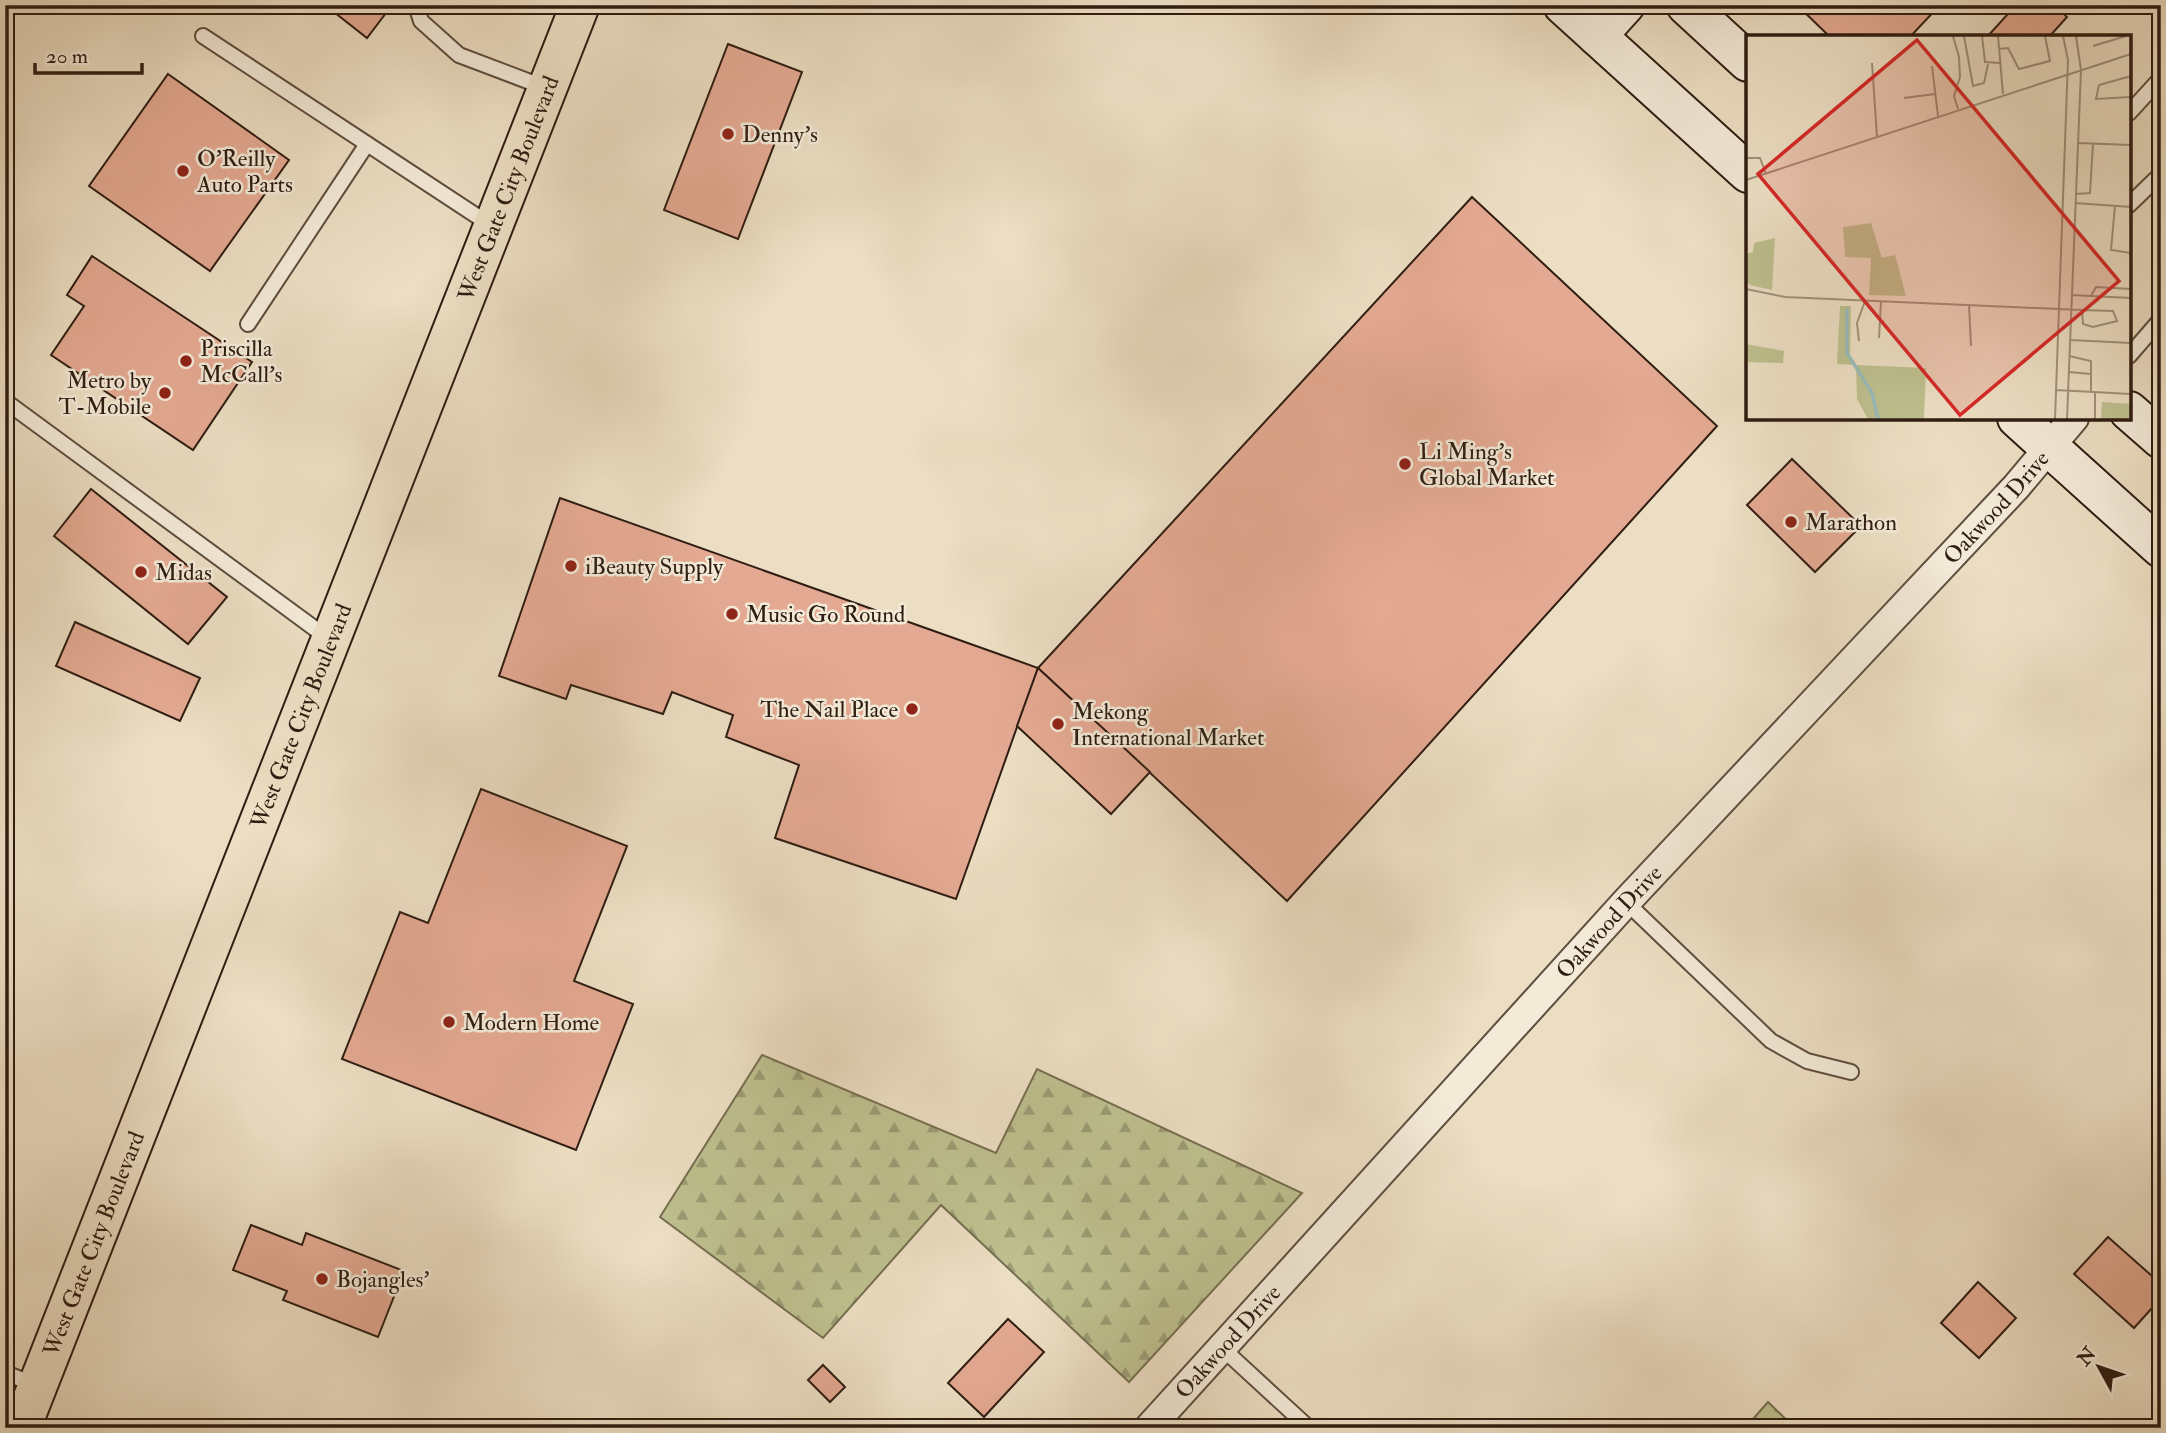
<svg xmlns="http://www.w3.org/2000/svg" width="2166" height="1433" font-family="'IM FELL Double Pica',serif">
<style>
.forest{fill:url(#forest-firs);stroke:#766e50;stroke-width:2}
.building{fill:#e4a992;stroke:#2f1d12;stroke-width:2}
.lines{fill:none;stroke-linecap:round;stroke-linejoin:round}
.lane-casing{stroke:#5e4d3e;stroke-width:18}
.street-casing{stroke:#5e4d3e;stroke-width:32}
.secondary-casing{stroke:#2f1d12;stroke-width:42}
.primary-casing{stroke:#2f1d12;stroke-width:42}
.lane{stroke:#f3ead8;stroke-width:14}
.street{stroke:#f3ead8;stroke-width:28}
.secondary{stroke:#f3ead8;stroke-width:38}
.primary{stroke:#ecdec3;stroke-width:38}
.poi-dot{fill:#8f2418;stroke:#f3ead8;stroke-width:2.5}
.labels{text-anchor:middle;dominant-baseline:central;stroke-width:5;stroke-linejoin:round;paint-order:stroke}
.poi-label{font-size:23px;fill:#2f1d12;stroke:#f3ead8;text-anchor:start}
.street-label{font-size:23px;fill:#2f1d12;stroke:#f3ead8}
.inset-river{fill:none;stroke:#99bbb9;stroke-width:3.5}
.inset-road{fill:none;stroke:#a0917c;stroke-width:2}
.view{fill:#d62828;fill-opacity:0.15;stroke:#d62828;stroke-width:3.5}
.inset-edge{fill:none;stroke:#2f1d12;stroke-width:3.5}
</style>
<defs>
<pattern id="forest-firs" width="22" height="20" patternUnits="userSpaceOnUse" patternTransform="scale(1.75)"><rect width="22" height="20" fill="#bec08f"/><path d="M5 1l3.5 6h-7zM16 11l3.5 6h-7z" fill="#9b9b73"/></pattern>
</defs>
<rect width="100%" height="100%" fill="#ecdec3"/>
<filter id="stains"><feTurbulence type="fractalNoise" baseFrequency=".00286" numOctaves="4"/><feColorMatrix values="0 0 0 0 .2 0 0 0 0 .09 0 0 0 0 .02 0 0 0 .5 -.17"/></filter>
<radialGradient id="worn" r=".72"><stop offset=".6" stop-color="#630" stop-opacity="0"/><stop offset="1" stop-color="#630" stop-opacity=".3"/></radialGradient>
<g class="forest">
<polygon points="762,1055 996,1153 1037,1069 1302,1193 1129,1382 941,1205 823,1338 660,1217"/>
<polygon points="1768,1402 1795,1428 1745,1428"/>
</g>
<g class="building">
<polygon points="325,5 392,5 367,38"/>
<polygon points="1797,5 1940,5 1910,37 1830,37"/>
<polygon points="2016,5 2055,5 2067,17 2049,37 1987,37"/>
<polygon points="728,44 802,72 738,239 664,210"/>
<polygon points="168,74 289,160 210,271 89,186"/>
<polygon points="1472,197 1717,426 1287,901 1038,668"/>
<polygon points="92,256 252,362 193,450 51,355 84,306 67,295"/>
<polygon points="1792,459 1861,526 1815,572 1747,505"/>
<polygon points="91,489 227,597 188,644 54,536"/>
<polygon points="560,498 1038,668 956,899 775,838 799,765 726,737 733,715 672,692 663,714 571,685 566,699 499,676"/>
<polygon points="75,622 200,678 180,721 56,666"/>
<polygon points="1038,668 1150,772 1111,814 1017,726"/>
<polygon points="481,789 627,846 574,981 633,1004 576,1150 342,1059 400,912 428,923"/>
<polygon points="251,1225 302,1245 306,1233 404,1271 378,1337 283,1300 287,1291 233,1270"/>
<polygon points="2108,1237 2161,1284 2161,1298 2134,1328 2074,1274"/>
<polygon points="1978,1282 2016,1318 1979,1358 1941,1323"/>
<polygon points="1008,1319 1044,1352 984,1417 948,1383"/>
<polygon points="823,1365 845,1387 830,1402 808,1380"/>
</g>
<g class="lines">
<defs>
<g id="lane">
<polyline points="416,5 421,21 459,55 546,88"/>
<polyline points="203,36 492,226"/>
<polyline points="2129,113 2161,78"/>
<polyline points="2129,205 2161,174"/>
<polyline points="248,324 367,144"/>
<polyline points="2129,356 2161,319"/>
<polyline points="5,401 329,639"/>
<polyline points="1626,902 1771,1041 1807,1061 1851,1072"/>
<polyline points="1222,1348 1309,1428"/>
<polyline points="5,1373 36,1385"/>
</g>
<g id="street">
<path id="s1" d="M1149,1428L1626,902L2016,487L2074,418"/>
</g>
<g id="secondary">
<polyline points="1563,5 1748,173"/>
<polyline points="1686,5 1748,62"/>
<polyline points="1597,36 1625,5"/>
<polyline points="2129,411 2161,439"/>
<polyline points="2017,418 2161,548"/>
</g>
<g id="primary">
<path id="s2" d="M21,1428L580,5"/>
</g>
</defs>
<use href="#lane" class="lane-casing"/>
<use href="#street" class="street-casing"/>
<use href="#secondary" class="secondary-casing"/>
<use href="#primary" class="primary-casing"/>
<use href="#lane" class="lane"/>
<use href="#street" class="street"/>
<use href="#secondary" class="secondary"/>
<use href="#primary" class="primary"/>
</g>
<g class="poi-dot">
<circle cx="728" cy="134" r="7"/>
<circle cx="183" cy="171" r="7"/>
<circle cx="186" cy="361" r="7"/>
<circle cx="165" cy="393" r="7"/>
<circle cx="1405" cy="464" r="7"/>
<circle cx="1791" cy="522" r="7"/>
<circle cx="571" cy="566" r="7"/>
<circle cx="141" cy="572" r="7"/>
<circle cx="732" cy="614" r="7"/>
<circle cx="912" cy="709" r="7"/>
<circle cx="1058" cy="724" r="7"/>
<circle cx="449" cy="1022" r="7"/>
<circle cx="322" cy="1279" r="7"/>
</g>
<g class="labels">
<g class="poi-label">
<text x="742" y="134">Denny's</text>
<text x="197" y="158">O'Reilly<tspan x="197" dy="26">Auto Parts</tspan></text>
<text x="200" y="348">Priscilla<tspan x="200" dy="26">McCall's</tspan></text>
<text x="151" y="380" text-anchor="end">Metro by<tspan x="151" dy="26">T-Mobile</tspan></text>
<text x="1419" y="451">Li Ming's<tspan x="1419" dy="26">Global Market</tspan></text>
<text x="1805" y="522">Marathon</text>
<text x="585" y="566">iBeauty Supply</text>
<text x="155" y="572">Midas</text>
<text x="746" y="614">Music Go Round</text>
<text x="898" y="709" text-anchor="end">The Nail Place</text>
<text x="1072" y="711">Mekong<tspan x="1072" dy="26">International Market</tspan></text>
<text x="463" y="1022">Modern Home</text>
<text x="336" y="1279">Bojangles'</text>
</g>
<g class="street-label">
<text stroke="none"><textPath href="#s2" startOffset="1332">West Gate City Boulevard</textPath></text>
<text stroke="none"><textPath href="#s1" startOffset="1251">Oakwood Drive</textPath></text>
<text stroke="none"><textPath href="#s2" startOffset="765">West Gate City Boulevard</textPath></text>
<text stroke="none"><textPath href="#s1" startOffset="684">Oakwood Drive</textPath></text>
<text stroke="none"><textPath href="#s2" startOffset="198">West Gate City Boulevard</textPath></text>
<text stroke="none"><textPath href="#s1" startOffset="117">Oakwood Drive</textPath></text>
</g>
</g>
<g transform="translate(1746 35)">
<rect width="385" height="385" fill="#ecdec3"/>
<path d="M125,188L136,223L149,220L160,261L123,260L125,223L99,222L97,192ZM29,203L26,255L4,250L0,246V219L7,217L8,208ZM94,271H105L104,322L110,330L180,333L178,384H122L111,364L110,330L91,329ZM0,309L38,316L37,328L0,327Z" fill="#bec08f"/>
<path d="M356,367L385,369V384H355Z" fill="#bec08f"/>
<path class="inset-river" d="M101,273V318L126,358L132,384"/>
<path class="inset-road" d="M207,1L213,22L214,42L208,61L212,74M218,1L227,51L238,48L242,29M236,1L239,27L254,28M252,1L257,59M347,11L380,1M253,14L262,13L273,34L304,26L299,1M126,28L131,102M186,31L192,81M385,41L353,50L350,64L385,62M158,63L189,59M331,108L385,110M0,123H14L20,139M0,145L385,19M329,159L344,158L347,108M329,168L385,172M369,171L365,215L385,218M0,254L39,262L336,275L337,289L347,292L371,286L367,276L336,275M325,260L385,263M345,261L350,252L385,254M223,270L225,311M133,303L135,267M324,305L385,308M113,306L111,288L119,266M323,321L345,326V357M323,337L345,339M310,355L385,359M349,357V384M309,384L322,25L317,1M321,384L335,35L330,1"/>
<path class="view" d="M171,5L373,246L214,380L12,139Z"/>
<rect width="385" height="385" class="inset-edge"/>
</g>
<rect width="2166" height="1433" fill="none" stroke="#ecdec3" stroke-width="28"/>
<rect x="7" y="7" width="2152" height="1419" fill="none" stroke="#2f1d12" stroke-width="3.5"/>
<rect x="14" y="14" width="2138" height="1405" fill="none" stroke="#2f1d12" stroke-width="2"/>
<g transform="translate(2099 1367) rotate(310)" stroke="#f3ead8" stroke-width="5" paint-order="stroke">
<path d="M0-5L12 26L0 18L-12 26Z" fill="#2f1d12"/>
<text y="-10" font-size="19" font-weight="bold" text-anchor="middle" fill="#2f1d12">N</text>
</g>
<path d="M35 63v10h107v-10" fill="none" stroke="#2f1d12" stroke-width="3.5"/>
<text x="46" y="63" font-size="21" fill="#2f1d12" stroke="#f3ead8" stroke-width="5" paint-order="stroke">20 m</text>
<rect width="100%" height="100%" filter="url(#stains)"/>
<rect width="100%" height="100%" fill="url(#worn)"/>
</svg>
